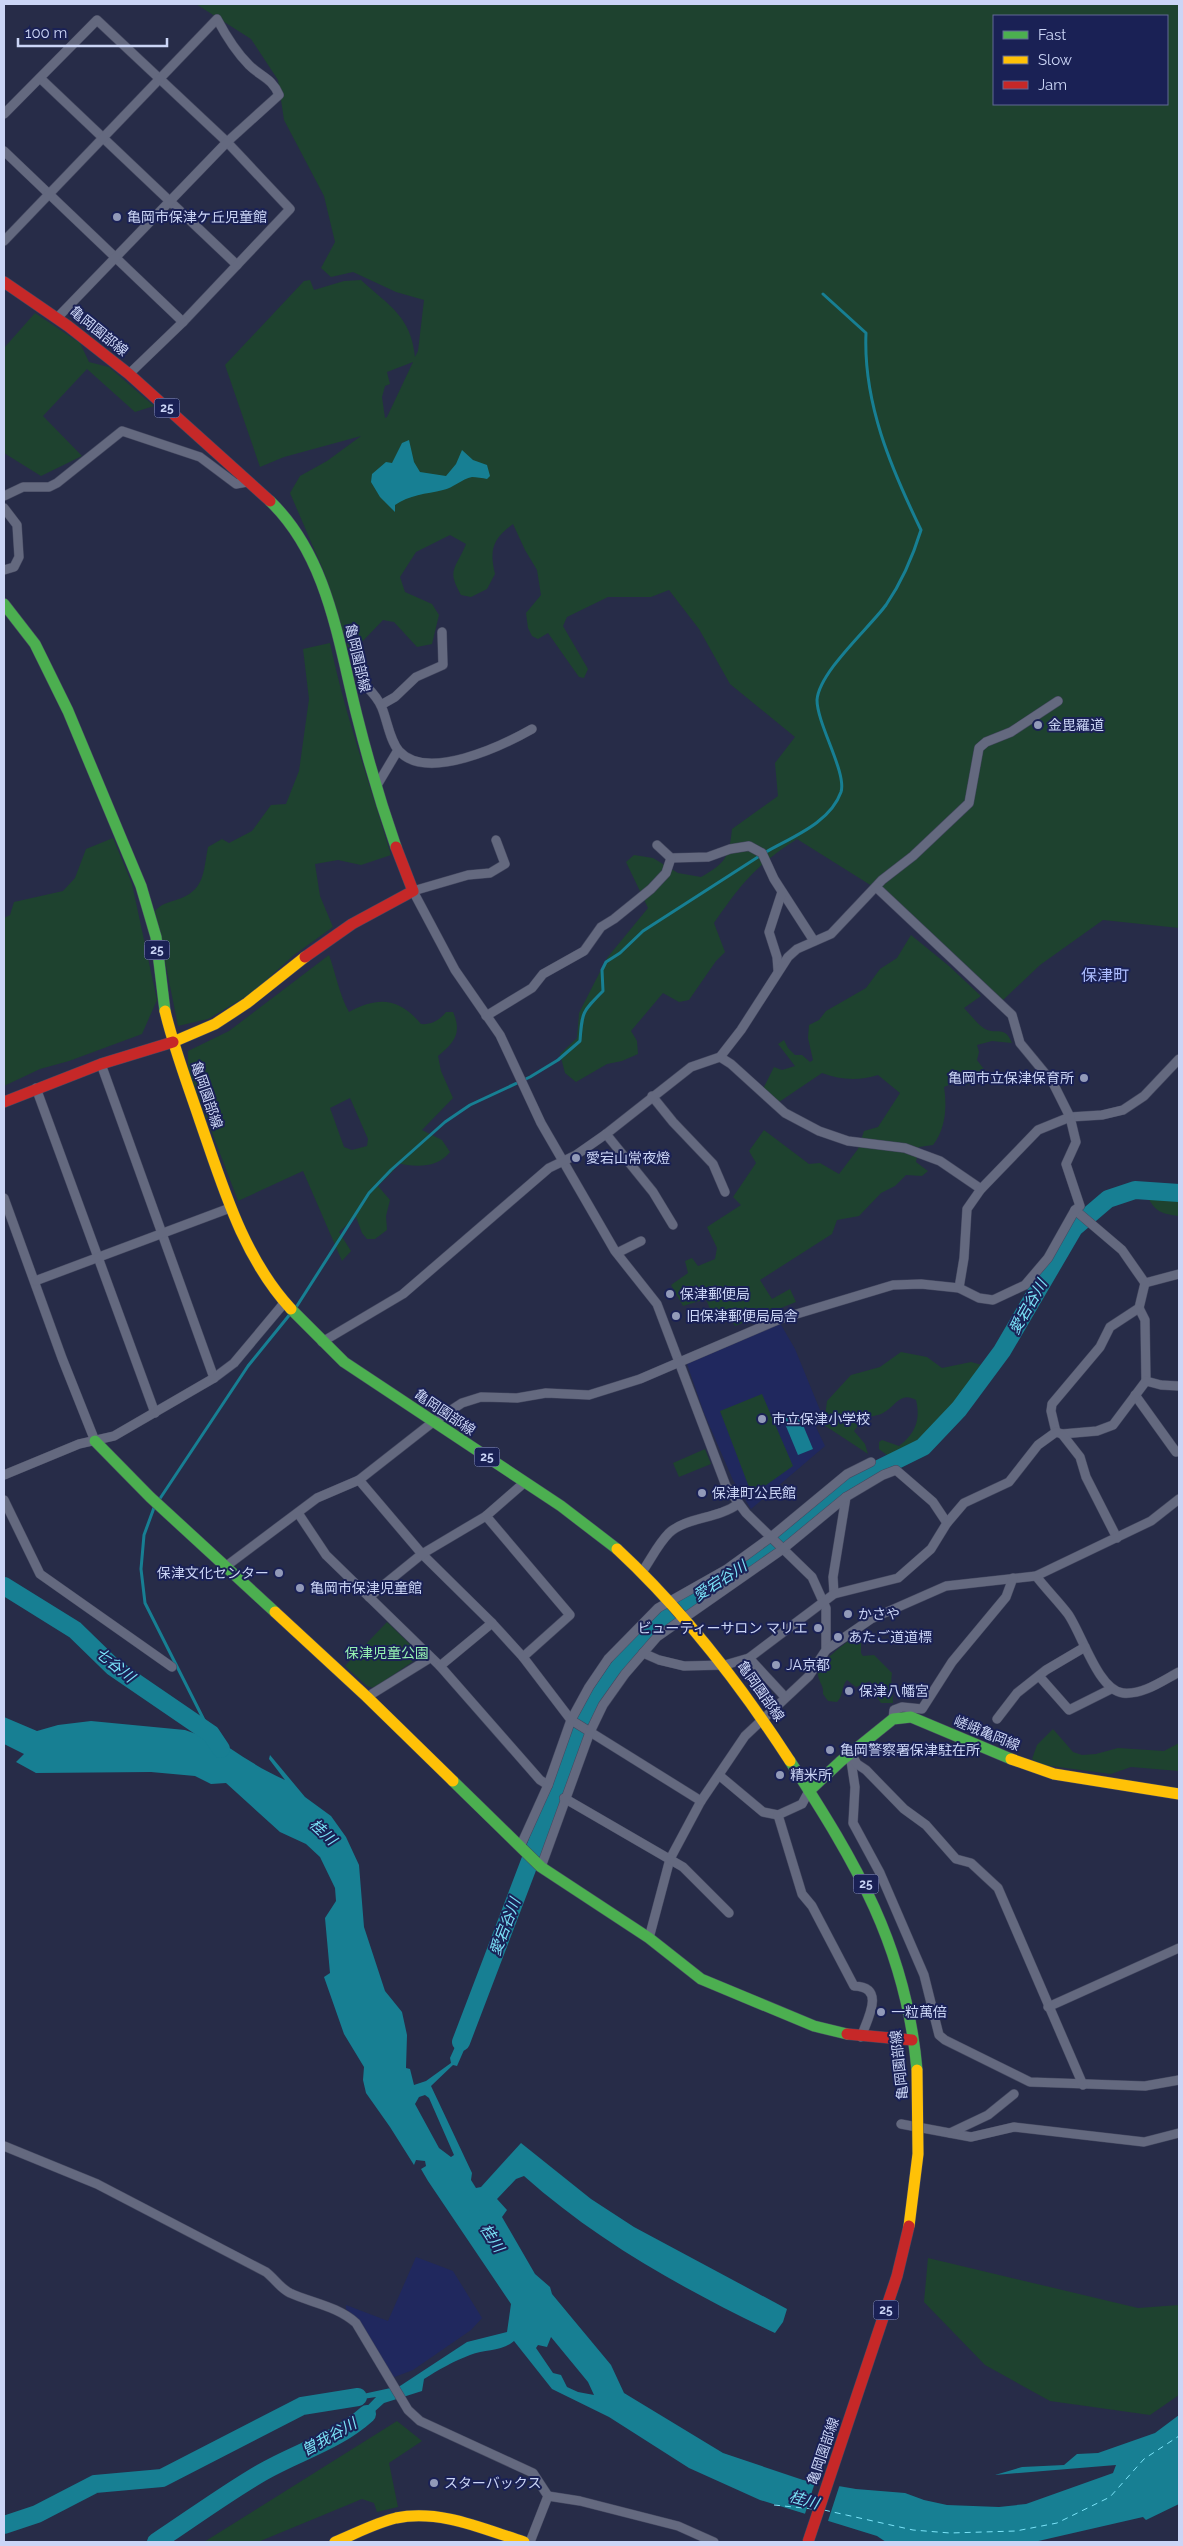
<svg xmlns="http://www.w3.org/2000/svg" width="1183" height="2546" font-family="Raleway,'Noto Sans JP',sans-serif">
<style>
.built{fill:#20285e}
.green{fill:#1e422f;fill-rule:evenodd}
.water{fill:#177f93;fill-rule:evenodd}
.pier{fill:#272c48}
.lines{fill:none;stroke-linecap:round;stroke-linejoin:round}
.stream{stroke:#177f93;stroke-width:3}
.river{stroke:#177f93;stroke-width:18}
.ferry{stroke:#7be3f8;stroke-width:1;stroke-dasharray:6 5;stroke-linecap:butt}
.street-casing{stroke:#444860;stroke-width:10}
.fast-casing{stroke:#444860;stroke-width:12}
.slow-casing{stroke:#444860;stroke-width:12}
.jam-casing{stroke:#444860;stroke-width:12}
.street{stroke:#64697f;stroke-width:9}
.fast{stroke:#4caf50;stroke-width:11}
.slow{stroke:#ffc107;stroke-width:11}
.jam{stroke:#c62828;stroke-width:11}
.slow-bridge-casing{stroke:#444860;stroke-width:12;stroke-linecap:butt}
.jam-bridge-casing{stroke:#444860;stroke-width:12;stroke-linecap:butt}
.slow-bridge{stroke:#ffc107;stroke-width:11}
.jam-bridge{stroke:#c62828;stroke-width:11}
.poi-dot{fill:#929ab9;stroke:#1a2155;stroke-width:2}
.labels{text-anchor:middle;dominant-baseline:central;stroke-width:4;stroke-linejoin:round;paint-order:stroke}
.shield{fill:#1a2155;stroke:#969fc6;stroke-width:1}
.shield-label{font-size:12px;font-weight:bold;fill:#cbd5f6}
.poi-label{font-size:14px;fill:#cbd5f6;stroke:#1a2155;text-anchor:start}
.street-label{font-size:14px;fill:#cbd5f6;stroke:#1a2155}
.park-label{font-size:14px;fill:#95f2b2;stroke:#1a2155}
.water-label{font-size:15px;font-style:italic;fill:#7be3f8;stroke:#1a2155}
.quarter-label{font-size:16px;fill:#adbdfe;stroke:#1a2155}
</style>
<rect width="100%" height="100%" fill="#272c48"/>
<g class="built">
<polygon points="780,1323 795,1349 820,1410 815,1425 825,1446 751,1509 733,1480 704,1413 686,1361"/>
<polygon points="416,2257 453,2271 482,2318 471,2330 413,2370 392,2378 360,2321 346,2309 346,2305 388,2321"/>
</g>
<g class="green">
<path d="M196,4H1179V928L1103,920L1040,965L1002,1001L899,903L797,839C755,866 742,883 714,923L725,952L716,961L689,1000L679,1002L663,993L631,1031L637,1041L638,1054L622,1061L607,1064L576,1082L565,1073L560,1054L577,1038L579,1013L607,958L648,908L626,862L634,855L653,858L678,873L701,877C726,863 729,857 732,829L778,796L775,763L795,737L730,684L699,629L669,590L651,597H608L567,617L563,626L588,669L584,678L579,677L548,633L538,639L532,636L528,628L526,613L541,595L537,570L525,550L513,524C493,539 489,549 495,574L487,589L471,597L461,595C446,569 456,569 466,544L450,535L416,552L400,577L405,592L432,604L439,615L432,644L417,647L394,622L383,620L361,643L363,674L357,675L324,572L290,493L300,476L327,461L361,436L284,457L260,467L225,365L304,281L310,280L314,290L344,281L361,280C389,306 411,316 415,357L418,351L424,300L396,292L353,272L331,277L321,268L335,242L324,196L284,120L278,80L251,39ZM994,16H1167V104H994ZM413,362L387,417L385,418L382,397L385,386L390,384L387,372Z"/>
<polygon points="35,313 80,343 89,362 109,367 154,406 135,412 87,369 43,416 82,456 41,476 4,453 4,348"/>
<path d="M330,643C345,715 370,784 391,855L361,865L338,860L315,864L320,896L333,927L294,955L252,993L208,1019L178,1026L155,911C161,904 167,903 176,900C205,891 203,873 208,847L222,839L229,843L252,831L271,805L286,804L299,771L309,699L303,649Z"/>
<polygon points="113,838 132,884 157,1000 142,1034 69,1061 40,1069 4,1086 4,918 10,915 14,902 63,891 75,878 86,849"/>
<path d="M911,935L949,966L981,996L964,1008C970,1014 978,1025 985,1029C997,1035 1005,1025 1012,1043L992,1041L977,1045L979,1052L977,1060L986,1072L967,1085L951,1084L944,1087C947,1106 946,1128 933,1145L919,1147L916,1162L928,1171L922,1176L906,1175L895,1186L881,1193L859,1216L837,1220L832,1234L760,1280L772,1299L790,1289L796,1302L735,1326L724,1309H710L706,1299L683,1306L671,1285L688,1273L685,1261L692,1258L698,1266L715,1259L717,1248L707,1227L741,1205L733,1197L756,1163L749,1151L764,1130L809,1164L820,1163L839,1174L858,1149L864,1131L878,1127L900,1093L878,1075C859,1081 840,1080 822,1073L779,1102L763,1089L774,1067L782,1070L795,1066L778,1044L784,1040L788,1048L795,1055H802L810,1062L813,1060L808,1038L809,1025L819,1020L826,1011L866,988L880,969L897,958Z"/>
<path d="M329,955C336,974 339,994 349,1012C379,996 399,998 421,1024C431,1025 440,1020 446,1012H453C462,1033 455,1042 438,1056L441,1071L453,1098L422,1130L442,1140L450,1152C437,1169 414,1167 396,1163L394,1170L378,1186L390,1200L386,1216L387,1230L375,1239H367L362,1233L356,1217L339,1232L351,1251L342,1261L303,1171L238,1201L188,1069V1051L229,1031ZM350,1098L368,1139L367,1146L352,1150L344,1147L330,1108Z"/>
<path d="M1150,1184L1167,1191L1179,1189V1216C1157,1213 1156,1211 1144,1192L1145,1186Z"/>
<path d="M901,1352L927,1357L942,1368L971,1362L982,1365L937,1427L908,1450L892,1459L879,1449V1442L882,1440L899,1446C915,1434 921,1420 916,1400C900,1391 896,1406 883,1413C878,1416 870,1416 864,1418L854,1431L865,1444L868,1454L824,1425L827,1401L851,1375L880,1367Z"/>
<polygon points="762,1394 793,1466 752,1495 720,1411"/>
<polygon points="705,1449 711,1464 679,1477 673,1463"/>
<polygon points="387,1622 418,1652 418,1658 374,1688 367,1686 345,1666"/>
<path d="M859,1634L861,1641V1653L863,1656L874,1655L892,1673C890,1684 893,1692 893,1703H881L877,1697V1690L870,1681L856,1687L847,1680C841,1686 843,1697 837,1702L828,1701L823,1694C824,1685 819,1683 818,1675C817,1663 849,1640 859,1634Z"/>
<polygon points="1053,1729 1073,1752 1082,1755 1096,1754 1118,1748 1164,1751 1179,1743 1179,1771 1131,1767 1111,1774 1043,1765 1032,1759 1037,1745"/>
<polygon points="928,2258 1138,2308 1179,2305 1179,2395 1150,2415 1050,2401 985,2365 924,2302"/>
<polygon points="397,2421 422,2441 389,2463 398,2507 377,2512 374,2503 362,2499 258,2542 204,2542"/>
</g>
<g class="water">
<path d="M409,440L414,462L420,472L446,476L456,464L462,450L473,460L487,465L490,476L487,479C483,478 476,477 472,477C462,479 453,488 443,490C426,494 409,495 395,505V512L380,497L371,482L372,474L386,462L392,463L402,443Z"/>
<polygon points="798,1413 813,1449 798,1455 783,1419"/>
<path d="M157,1699C200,1724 238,1759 285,1780L269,1759L270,1755L305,1797L331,1816L346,1837L359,1865L364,1927L385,1991L402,2012L407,2035L406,2068L410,2069L414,2085L426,2081L451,2063L450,2058L467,2020L472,2019L470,2030L464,2037V2050L457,2066L453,2065L431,2086L472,2173L471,2180L476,2188L481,2187L521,2143L591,2199L634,2227L787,2309L783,2322L775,2333C685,2290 598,2242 524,2176L516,2179L497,2199L507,2210L502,2217L535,2274L550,2287L552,2294L611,2365L624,2393L723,2453L803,2480L856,2489L905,2493L924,2500L947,2505L999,2507L1026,2504L1113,2473L1116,2465L995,2475L1022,2467L1064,2465L1077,2454L1098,2453L1155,2433L1179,2415V2504L1146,2520L1143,2517L1034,2542H886L877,2536L760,2500L689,2468L609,2417L552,2389L514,2341C502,2352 485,2349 470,2355C454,2361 438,2370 424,2379L422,2391L384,2403L351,2433L348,2426L376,2397L336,2403L335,2400L400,2386L467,2342L507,2332L511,2304L428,2181L421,2169L426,2166L425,2161L416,2160L414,2165L390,2127L366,2093L363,2080L364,2067L344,2034L324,1977L330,1973L325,1918L336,1901L335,1888L320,1857L306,1844L280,1832L226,1783L211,1784L195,1776L151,1772L36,1773L16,1762L24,1754L4,1744V1717L37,1731L58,1725L91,1721L185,1730L199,1735V1733L158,1705ZM425,2095L429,2098L454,2155L451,2157L439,2148L415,2104L419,2097ZM551,2337L588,2382L594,2395L578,2392L567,2387L561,2375L553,2373L536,2348L538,2345L547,2347Z"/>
</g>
<polygon class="pier" points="816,2479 840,2484 827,2524 804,2517"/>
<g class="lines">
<g class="stream">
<path d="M766,852C792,837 830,823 841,792C847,773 817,724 817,700C819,672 869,628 886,605C901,583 913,556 921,530C891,468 863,403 866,333L823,294"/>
<path d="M295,1309L369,1193L391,1170L445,1122L470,1105L530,1077L558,1060L580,1041C582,1012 582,1012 603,991L602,970L606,962L620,953L643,931L758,857"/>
<polyline points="159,1500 248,1366 291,1313"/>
<polyline points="155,1505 144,1535 141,1569 145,1603 211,1734"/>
</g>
<g class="river">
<polyline points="4,1586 75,1630 113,1667 211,1734 221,1749"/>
<polyline points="461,2042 578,1735 590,1709 635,1644 663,1618 746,1566 850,1483 923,1447 959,1409 1002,1351 1074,1228 1108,1199 1135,1190 1179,1193"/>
<polyline points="4,2525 37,2514 95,2484 162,2478 302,2406 358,2397"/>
<path d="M156,2542C191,2519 225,2494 261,2473C297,2452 336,2442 367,2414"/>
</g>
<g class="ferry">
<polyline points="774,2505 813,2509"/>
<polyline points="824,2510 913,2530 950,2533 1016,2531 1057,2523 1110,2497 1144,2459 1179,2436"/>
</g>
<defs>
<g id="street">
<polyline points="40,78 237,265"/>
<polyline points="4,114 97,20 227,142 290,209 183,322 129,374"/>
<polyline points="4,151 183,322"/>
<path d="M4,241L217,19C226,36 235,51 249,65C261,77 272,78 279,95L227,142L58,317"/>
<polyline points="4,496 23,487 49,487 57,483 122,431 200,457 236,484 247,482"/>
<polyline points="4,508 17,525 19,557 14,567 4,570"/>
<path d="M366,686C372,692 379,700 382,708C387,720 390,741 399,751C427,782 502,746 532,729"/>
<polyline points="381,705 395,697 416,677 443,665 442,632"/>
<polyline points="376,787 398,750"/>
<polyline points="496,840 505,864 490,873 468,875 413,891 455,970 500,1035 541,1123 615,1251 657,1304 726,1486 746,1513 812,1577 826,1608 826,1650 809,1676 745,1736 701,1801 670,1859 649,1938"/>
<polyline points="657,845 671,858 708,857 730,849 749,846 762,853 774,879 814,941"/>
<polyline points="778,970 777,957 769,932 782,892"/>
<polyline points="486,1016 532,988 543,974 584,951 601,927 614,919 651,889 666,873 671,858"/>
<polyline points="720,1057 731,1064 785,1113 819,1131 848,1141 905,1148 940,1161 981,1189"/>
<polyline points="101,1064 214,1378"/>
<polyline points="36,1088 155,1413"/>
<polyline points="652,1096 673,1122 713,1164 725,1192"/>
<polyline points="606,1134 653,1192 673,1225"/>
<polyline points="4,1198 62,1358 95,1441"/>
<polyline points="617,1253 641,1241"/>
<polyline points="35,1281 230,1208"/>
<polyline points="1145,1283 1179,1274"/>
<polyline points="959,1288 964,1258 967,1209 981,1189 1038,1130 1070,1117 1102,1115 1123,1110 1144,1096 1179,1059"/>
<polyline points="1139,1308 1145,1320 1146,1381"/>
<polyline points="322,1342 403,1294 549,1168 576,1155 606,1134 691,1067 720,1057 741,1030 788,957 797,949 831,934 882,880 913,856 969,803 979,748 986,742 1011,732 1058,701"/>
<polyline points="1135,1395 1176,1452"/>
<polyline points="1056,1432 1051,1411 1052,1404 1100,1347 1110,1327 1139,1308 1145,1283 1122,1250 1075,1210"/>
<polyline points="1056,1432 1062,1434 1097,1431 1113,1425 1146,1381 1161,1385 1179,1386"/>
<polyline points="1062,1434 1080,1457 1086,1477 1117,1538"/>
<polyline points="4,1475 79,1444 114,1436 214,1378 234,1363 285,1302"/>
<polyline points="359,1480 422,1554 492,1623 523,1657 571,1720 701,1801"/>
<polyline points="4,1500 40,1574 172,1667"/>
<polyline points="298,1513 326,1555 440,1666 540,1780 548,1785"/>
<polyline points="486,1516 570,1615 523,1657"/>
<polyline points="225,1567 317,1498 359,1480 433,1422 462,1403 481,1397 517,1398 546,1393 589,1395 640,1379 780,1319 893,1285 921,1284 959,1288 979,1298 993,1300 1025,1285 1048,1258 1075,1210 1080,1206 1066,1164 1076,1142 1070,1117 1053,1083 1020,1043 1012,1015 876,887"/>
<path d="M642,1572C651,1559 658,1544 669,1533C686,1517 718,1519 738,1504"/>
<path d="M1036,1576C1046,1589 1058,1601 1068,1614C1082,1634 1098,1690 1123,1693C1143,1695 1162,1681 1179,1672"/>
<polyline points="834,1594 833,1577 846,1497 883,1475 896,1470 933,1502 947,1523"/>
<polyline points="369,1597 422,1554 486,1516 525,1482"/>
<polyline points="826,1650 871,1619 946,1586 1036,1576 1151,1521 1179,1499"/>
<polyline points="643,1653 659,1660 684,1666 725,1665 749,1658 834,1594 898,1578 931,1549 947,1523 964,1503 1009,1482 1038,1445 1056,1432"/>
<polyline points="749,1658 785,1697"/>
<polyline points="440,1666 492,1623"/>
<polyline points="1039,1676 1069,1710 1111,1689"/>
<polyline points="367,1697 430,1658"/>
<polyline points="893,1719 894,1710 902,1707 922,1709 952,1662 1006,1597 1013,1578"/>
<polyline points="997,1719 1017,1693 1046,1670 1085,1647"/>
<polyline points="850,1754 855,1787 853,1823 880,1873 924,1975 939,2035 945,2040 1030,2082 1145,2086 1179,2080"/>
<polyline points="852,1756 857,1764 866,1770 904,1809 926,1825 956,1859 971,1863 998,1888 1083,2085"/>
<polyline points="720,1776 763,1812 778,1815 802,1804 809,1791"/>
<polyline points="564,1798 683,1867 729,1913"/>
<path d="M778,1815L802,1894L812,1906L854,1986C886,1987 868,2018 861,2037"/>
<polyline points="520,1847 548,1785 571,1720 589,1687 608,1659 658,1608 727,1569 771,1537 847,1474 871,1462"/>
<polyline points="541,1867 590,1732 603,1705 625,1674 657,1637 783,1549 846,1497"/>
<polyline points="1048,2007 1179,1948"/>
<polyline points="901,2124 971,2137 1014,2127 1144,2142 1179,2133"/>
<polyline points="950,2133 988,2115 1014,2094"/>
<path d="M4,2146L97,2184L266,2272C275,2279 280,2288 290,2293C312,2303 337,2306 356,2323L408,2410L420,2421L533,2473L548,2496L530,2542"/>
<polyline points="548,2496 580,2501 678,2526 714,2542"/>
</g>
<g id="fast">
<path d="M270,501C328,557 338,641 357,716C368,760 381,804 396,847"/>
<polyline points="4,604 35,644 68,711 141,886 156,937 165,1011"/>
<polyline points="291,1309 344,1362 561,1506 617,1549"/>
<polyline points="95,1441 150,1497 275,1612"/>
<path d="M790,1761C856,1863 906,1946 917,2070"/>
<polyline points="453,1781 541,1867 649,1938 701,1979 814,2026 847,2034"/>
<polyline points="809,1791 841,1761 893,1719 911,1717 1011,1759"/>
</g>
<g id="slow">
<path d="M165,1011C174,1049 188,1085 200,1121C223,1187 243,1257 291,1309"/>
<polyline points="173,1042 215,1024 247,1003 305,957"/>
<path d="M617,1549C685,1612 740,1684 790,1761"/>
<polyline points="275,1612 367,1697 453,1781"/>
<polyline points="1011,1759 1054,1774 1179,1794"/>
<path d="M335,2542C355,2534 375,2523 396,2518C440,2509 483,2529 524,2542"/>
</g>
<g id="jam">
<polyline points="4,282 68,326 129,374 270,501"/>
<polyline points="305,957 352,924 413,891 396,847"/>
<polyline points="4,1102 101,1064 173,1042"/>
<polyline points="847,2034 912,2040"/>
</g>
</defs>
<use href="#street" class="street-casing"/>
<use href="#fast" class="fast-casing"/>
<use href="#slow" class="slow-casing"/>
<use href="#jam" class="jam-casing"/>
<use href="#street" class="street"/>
<use href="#fast" class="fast"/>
<use href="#slow" class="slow"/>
<use href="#jam" class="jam"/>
<defs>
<polyline id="slow-bridge" points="909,2226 918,2154 917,2070"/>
<polyline id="jam-bridge" points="808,2542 897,2276 909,2226"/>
</defs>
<use href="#slow-bridge" class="slow-bridge-casing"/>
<use href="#jam-bridge" class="jam-bridge-casing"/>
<use href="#slow-bridge" class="slow-bridge"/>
<use href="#jam-bridge" class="jam-bridge"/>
</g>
<g class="poi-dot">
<circle cx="117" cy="217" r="5"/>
<circle cx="1038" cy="725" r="5"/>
<circle cx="1084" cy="1078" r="5"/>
<circle cx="576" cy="1158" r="5"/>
<circle cx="670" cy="1294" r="5"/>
<circle cx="676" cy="1316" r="5"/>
<circle cx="762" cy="1419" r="5"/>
<circle cx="702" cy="1493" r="5"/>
<circle cx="279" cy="1573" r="5"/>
<circle cx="300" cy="1588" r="5"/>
<circle cx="848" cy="1614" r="5"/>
<circle cx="818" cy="1628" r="5"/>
<circle cx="838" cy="1637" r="5"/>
<circle cx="776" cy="1665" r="5"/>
<circle cx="849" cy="1691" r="5"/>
<circle cx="830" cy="1750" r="5"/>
<circle cx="780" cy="1775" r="5"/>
<circle cx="881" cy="2012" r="5"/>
<circle cx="434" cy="2483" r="5"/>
</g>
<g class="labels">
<g class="shield">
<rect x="154.5" y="398.5" width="25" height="19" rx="4"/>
<rect x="144.5" y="940.5" width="25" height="19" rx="4"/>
<rect x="474.5" y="1447.5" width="25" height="19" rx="4"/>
<rect x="853.5" y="1874.5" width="25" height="19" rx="4"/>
<rect x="873.5" y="2300.5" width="25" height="19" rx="4"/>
</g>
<g class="shield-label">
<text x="167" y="408">25</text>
<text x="157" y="950">25</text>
<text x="487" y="1457">25</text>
<text x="866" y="1884">25</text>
<text x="886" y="2310">25</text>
</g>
<g class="poi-label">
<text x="127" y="217">亀岡市保津ケ丘児童館</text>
<text x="1048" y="725">金毘羅道</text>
<text x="1074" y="1078" text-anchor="end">亀岡市立保津保育所</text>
<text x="586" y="1158">愛宕山常夜燈</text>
<text x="680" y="1294">保津郵便局</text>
<text x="686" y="1316">旧保津郵便局局舎</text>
<text x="772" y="1419">市立保津小学校</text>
<text x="712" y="1493">保津町公民館</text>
<text x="269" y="1573" text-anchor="end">保津文化センター</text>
<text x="310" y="1588">亀岡市保津児童館</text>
<text x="858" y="1614">かさや</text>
<text x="808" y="1628" text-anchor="end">ビューティーサロン マリエ</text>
<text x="848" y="1637">あたご道道標</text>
<text x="786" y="1665">JA京都</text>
<text x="859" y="1691">保津八幡宮</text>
<text x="840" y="1750">亀岡警察署保津駐在所</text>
<text x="790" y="1775">精米所</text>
<text x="891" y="2012">一粒萬倍</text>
<text x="444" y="2483">スターバックス</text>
</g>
<g class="street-label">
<text transform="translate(99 331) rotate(39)">亀岡園部線</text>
<text transform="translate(358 658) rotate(77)">亀岡園部線</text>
<text transform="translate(207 1095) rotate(71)">亀岡園部線</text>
<text transform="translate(445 1412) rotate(34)">亀岡園部線</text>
<text transform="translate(761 1691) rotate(55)">亀岡園部線</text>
<text transform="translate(987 1733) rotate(22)">嵯峨亀岡線</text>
<text transform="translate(899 2065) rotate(-96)">亀岡園部線</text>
<text transform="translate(823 2451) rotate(-71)">亀岡園部線</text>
</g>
<g class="park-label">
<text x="387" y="1653">保津児童公園</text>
</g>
<g class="water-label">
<text transform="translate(1028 1307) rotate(-60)">愛宕谷川</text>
<text transform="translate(720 1581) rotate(-33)">愛宕谷川</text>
<text transform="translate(115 1665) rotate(39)">七谷川</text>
<text transform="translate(323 1832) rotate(43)">桂川</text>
<text transform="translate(505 1927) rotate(-69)">愛宕谷川</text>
<text transform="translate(492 2238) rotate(57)">桂川</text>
<text transform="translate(329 2437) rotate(-29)">曽我谷川</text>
<text transform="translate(804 2500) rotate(16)">桂川</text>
</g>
<g class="quarter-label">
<text x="1105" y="975">保津町</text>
</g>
</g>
<rect width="1183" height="2546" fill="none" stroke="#cbd5f6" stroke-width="10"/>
<rect x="993" y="15" width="175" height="90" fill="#1a2155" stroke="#616995"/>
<rect x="1003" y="31" width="25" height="8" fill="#4caf50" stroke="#616995"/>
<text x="1038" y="40" font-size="15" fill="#cbd5f6">Fast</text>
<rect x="1003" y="56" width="25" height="8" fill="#ffc107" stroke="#616995"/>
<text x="1038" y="65" font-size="15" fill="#cbd5f6">Slow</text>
<rect x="1003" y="81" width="25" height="8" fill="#c62828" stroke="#616995"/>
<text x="1038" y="90" font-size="15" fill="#cbd5f6">Jam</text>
<path d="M18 38v8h149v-8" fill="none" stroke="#cbd5f6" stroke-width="2.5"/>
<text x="25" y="38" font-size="15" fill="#cbd5f6" stroke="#1a2155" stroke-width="4" paint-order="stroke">100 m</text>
</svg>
